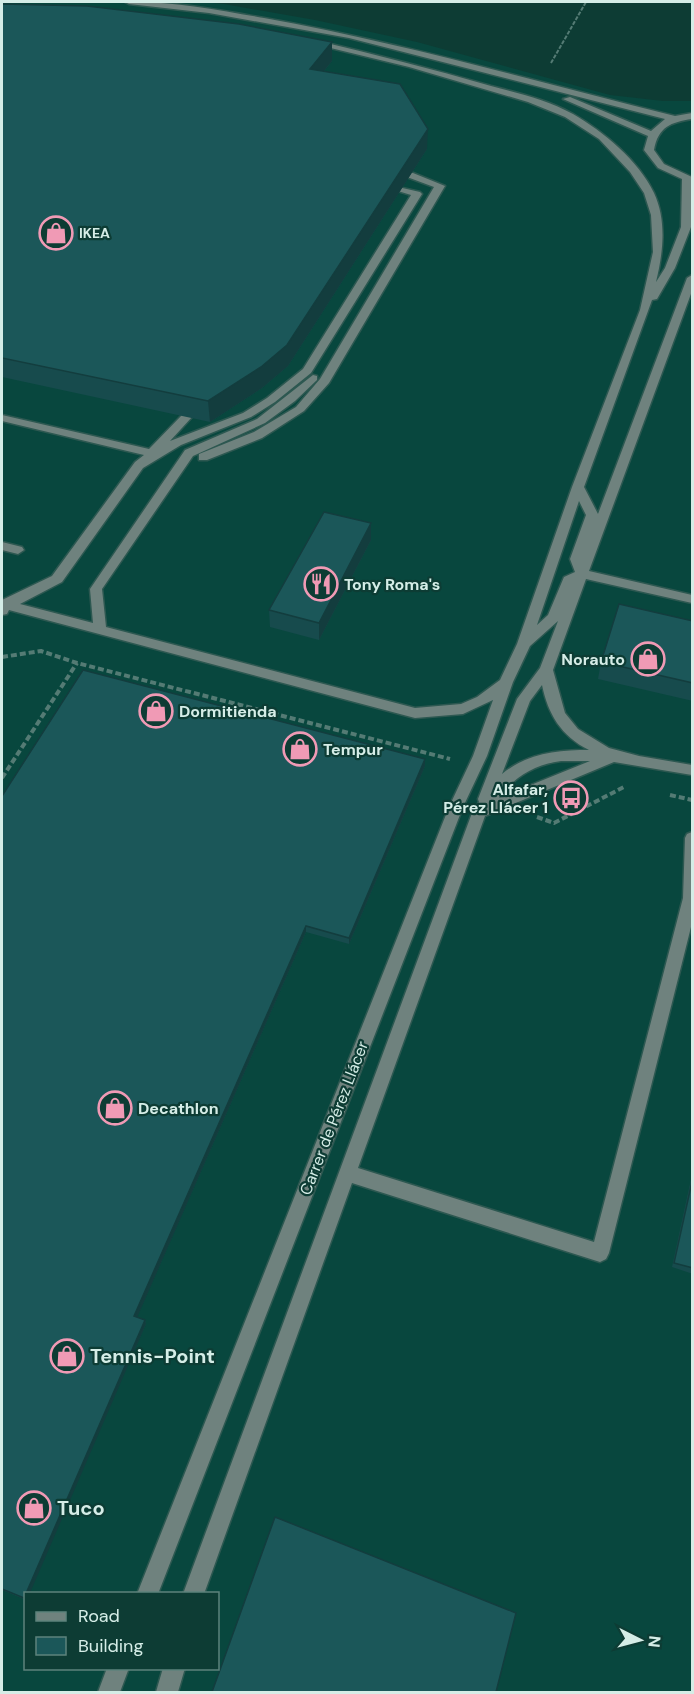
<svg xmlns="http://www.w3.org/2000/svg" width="694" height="1694" font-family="'DM Sans',sans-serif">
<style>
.built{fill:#08473e;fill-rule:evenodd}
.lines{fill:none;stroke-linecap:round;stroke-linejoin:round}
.minor-casing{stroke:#2d5851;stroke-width:3}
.path-far1{stroke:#547b74;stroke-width:2;stroke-dasharray:4 1.5;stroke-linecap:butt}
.path{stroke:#547b74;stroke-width:4;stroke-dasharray:6 3;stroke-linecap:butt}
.minor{fill:#6f827e;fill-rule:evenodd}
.wall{fill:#174b4d}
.shaded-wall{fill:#133d3e}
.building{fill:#1b5759;stroke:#133d3e;stroke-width:1.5}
.labels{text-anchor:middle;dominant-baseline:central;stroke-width:4.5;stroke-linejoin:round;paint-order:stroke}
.far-poi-label{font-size:14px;font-weight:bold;fill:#d5ede7;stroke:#0d3c34;text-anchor:start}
.poi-label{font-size:16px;font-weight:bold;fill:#d5ede7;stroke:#0d3c34;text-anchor:start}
.street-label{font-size:16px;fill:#d5ede7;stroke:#0d3c34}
.near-poi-label{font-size:20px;font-weight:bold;fill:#d5ede7;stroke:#0d3c34;text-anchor:start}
</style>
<rect width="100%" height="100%" fill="#0d3c34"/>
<path class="built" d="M2,2H202L224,4L315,20L417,42L610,95L663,101H692V1692H2ZM26,1594H218V1668H26Z"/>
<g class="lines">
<defs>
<g id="minor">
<path d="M125,2C166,0 223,11 264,18C403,43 538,82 675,116L692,113V119C671,122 658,127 654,150L664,164L692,177L691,227L675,268L657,299L652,300L584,487L598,514L687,278L692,275V291L589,571L692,595V603L586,579L553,670L565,713L578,729L609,748L639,756L692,765V775L614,762L485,816L358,1168L594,1242L683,898L685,838L687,834L692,832V923L609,1253L606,1259L600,1262L352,1183L204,1594H183L472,813L479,802L478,799L517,699L540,668L558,621L530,646L513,682L487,756L463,807L158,1594H137L449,807L473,756L493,700L463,714L415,718L9,610L7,614L2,615V600L52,576L135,462L144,455L2,421V415L149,449L182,415L186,413L192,417L170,441L243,413L267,398L303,369L411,195L398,191V187L420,192L422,194L311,373L275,402L251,417L181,445L143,468L62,582L20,604L93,623L90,589L185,450L257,419L313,375L317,376V380L295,401L265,423L193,456L102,589L106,627L415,708L461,704L477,697L500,680L517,644L572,487L640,310L653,252L651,215L644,193L630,172L599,139L565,117L528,102L409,67L310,43L314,40C374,54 432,69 491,86C518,93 548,100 573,114C604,132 638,160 654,193C667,221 663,253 656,282L665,268L681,227L682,179L658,168L644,150L648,136L563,99L570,97L651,131L665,119L349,38L209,13L129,4ZM579,501L586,515L570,559L575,572L564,577L548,615L537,625ZM542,685C548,714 561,736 589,750C558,750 527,753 502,774L530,701ZM561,761H590L499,798C515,776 534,765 561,761Z"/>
<polygon points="407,173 413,173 445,186 329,383 304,411 262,438 207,460 199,460 199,454 254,432 296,407 320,379 434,187 407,177"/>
<polygon points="2,542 22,547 24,550 18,554 2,550"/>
<polygon points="107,1668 129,1668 120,1692 98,1692"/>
<polygon points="163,1668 185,1668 178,1692 156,1692"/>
</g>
</defs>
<use href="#minor" class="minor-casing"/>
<polyline class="path-far1" points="551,63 586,2"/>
<g class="path">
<polyline points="2,657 41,651 77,663 450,759"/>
<polyline points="2,778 77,663"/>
<polyline points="670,795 692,800"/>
<polyline points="537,817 554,823 624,787"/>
</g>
<use href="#minor" class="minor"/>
</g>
<g class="wall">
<polygon points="2,4 332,61 324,71 427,149 288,366 262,388 210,422 2,377"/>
<polygon points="371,523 371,540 319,640 270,627 269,610"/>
<polygon points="693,621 693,701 598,679 601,662"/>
<polygon points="425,766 349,944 306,932 137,1317 145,1320 146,1324 26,1593 26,1600 2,1590 2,796"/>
<polygon points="693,1170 693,1274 672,1267"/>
</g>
<g class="shaded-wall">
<polygon points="332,42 332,61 310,88 310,69"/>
<polygon points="428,129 427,149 288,366 262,388 210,422 208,401"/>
<polygon points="371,523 371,540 319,640 319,623"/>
<polygon points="425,759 425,766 349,944 349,938"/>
<polygon points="306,926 306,932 136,1320 134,1316"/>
<polygon points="145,1320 146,1324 30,1593 26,1593"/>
</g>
<g class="building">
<polygon points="2,4 87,6 239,24 332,42 310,69 400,84 428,129 287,345 261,367 208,401 2,358"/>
<polygon points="324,512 371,523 319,623 269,610"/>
<polygon points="619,604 693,621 693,683 601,662"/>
<polygon points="83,670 425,759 349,938 306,926 134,1316 145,1320 24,1598 2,1589 2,796"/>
<polygon points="693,1177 693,1268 674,1263"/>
<polygon points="275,1517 516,1613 496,1692 212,1692"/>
</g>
<defs>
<symbol id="shop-ring" viewBox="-11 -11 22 22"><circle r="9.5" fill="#0d3c34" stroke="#f09ab5" stroke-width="1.5"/><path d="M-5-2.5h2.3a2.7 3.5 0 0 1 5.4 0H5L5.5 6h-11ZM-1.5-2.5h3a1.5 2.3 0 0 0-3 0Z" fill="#f09ab5"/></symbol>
<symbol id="restaurant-ring" viewBox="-11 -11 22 22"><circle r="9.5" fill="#0d3c34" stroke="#f09ab5" stroke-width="1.5"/><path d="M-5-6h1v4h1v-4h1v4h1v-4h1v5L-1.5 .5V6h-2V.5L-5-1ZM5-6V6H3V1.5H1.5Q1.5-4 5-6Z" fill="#f09ab5"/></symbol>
<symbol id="bus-ring" viewBox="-11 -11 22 22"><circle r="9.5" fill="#0d3c34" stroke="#f09ab5" stroke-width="1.5"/><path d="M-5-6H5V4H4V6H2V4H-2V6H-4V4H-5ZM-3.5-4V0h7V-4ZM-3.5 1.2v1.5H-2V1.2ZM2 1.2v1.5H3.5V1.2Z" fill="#f09ab5"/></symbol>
</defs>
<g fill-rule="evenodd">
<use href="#shop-ring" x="37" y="214" width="38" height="38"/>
<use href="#restaurant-ring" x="302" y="565" width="38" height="38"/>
<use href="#shop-ring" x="629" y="640" width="38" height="38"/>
<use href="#shop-ring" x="137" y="692" width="38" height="38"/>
<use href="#shop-ring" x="281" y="730" width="38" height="38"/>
<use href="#bus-ring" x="552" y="779" width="38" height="38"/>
<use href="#shop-ring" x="96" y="1089" width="38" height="38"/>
<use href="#shop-ring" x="48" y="1337" width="38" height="38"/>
<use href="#shop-ring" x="15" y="1489" width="38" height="38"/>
</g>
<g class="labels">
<g class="far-poi-label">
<text x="79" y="233">IKEA</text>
</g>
<g class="poi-label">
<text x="344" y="584">Tony Roma's</text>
<text x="625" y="659" text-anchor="end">Norauto</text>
<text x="179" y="711">Dormitienda</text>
<text x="323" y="749">Tempur</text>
<text x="548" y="789" text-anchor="end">Alfafar,<tspan x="548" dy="18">Pérez Llácer 1</tspan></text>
<text x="138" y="1108">Decathlon</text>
</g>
<g class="street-label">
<text transform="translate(334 1118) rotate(-69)">Carrer de Pérez Llácer</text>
</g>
<g class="near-poi-label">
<text x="90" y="1356">Tennis-Point</text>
<text x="57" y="1508">Tuco</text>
</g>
</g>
<rect width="694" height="1694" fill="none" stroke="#d5ede7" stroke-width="6"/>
<rect x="24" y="1592" width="195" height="78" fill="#0d3c34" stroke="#5d837c" stroke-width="1.5"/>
<rect x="36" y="1612" width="30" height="9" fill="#6f827e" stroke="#5d837c" stroke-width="1.5"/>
<text x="78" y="1622" font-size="18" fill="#d5ede7">Road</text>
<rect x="36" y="1637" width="30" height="18" fill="#1b5759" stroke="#5d837c" stroke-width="1.5"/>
<text x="78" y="1652" font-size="18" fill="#d5ede7">Building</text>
<g transform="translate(640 1640) rotate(96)" stroke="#0d3c34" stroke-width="4.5" paint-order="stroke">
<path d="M0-4.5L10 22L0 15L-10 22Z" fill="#d5ede7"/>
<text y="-9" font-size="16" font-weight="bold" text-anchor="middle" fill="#d5ede7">N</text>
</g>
</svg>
